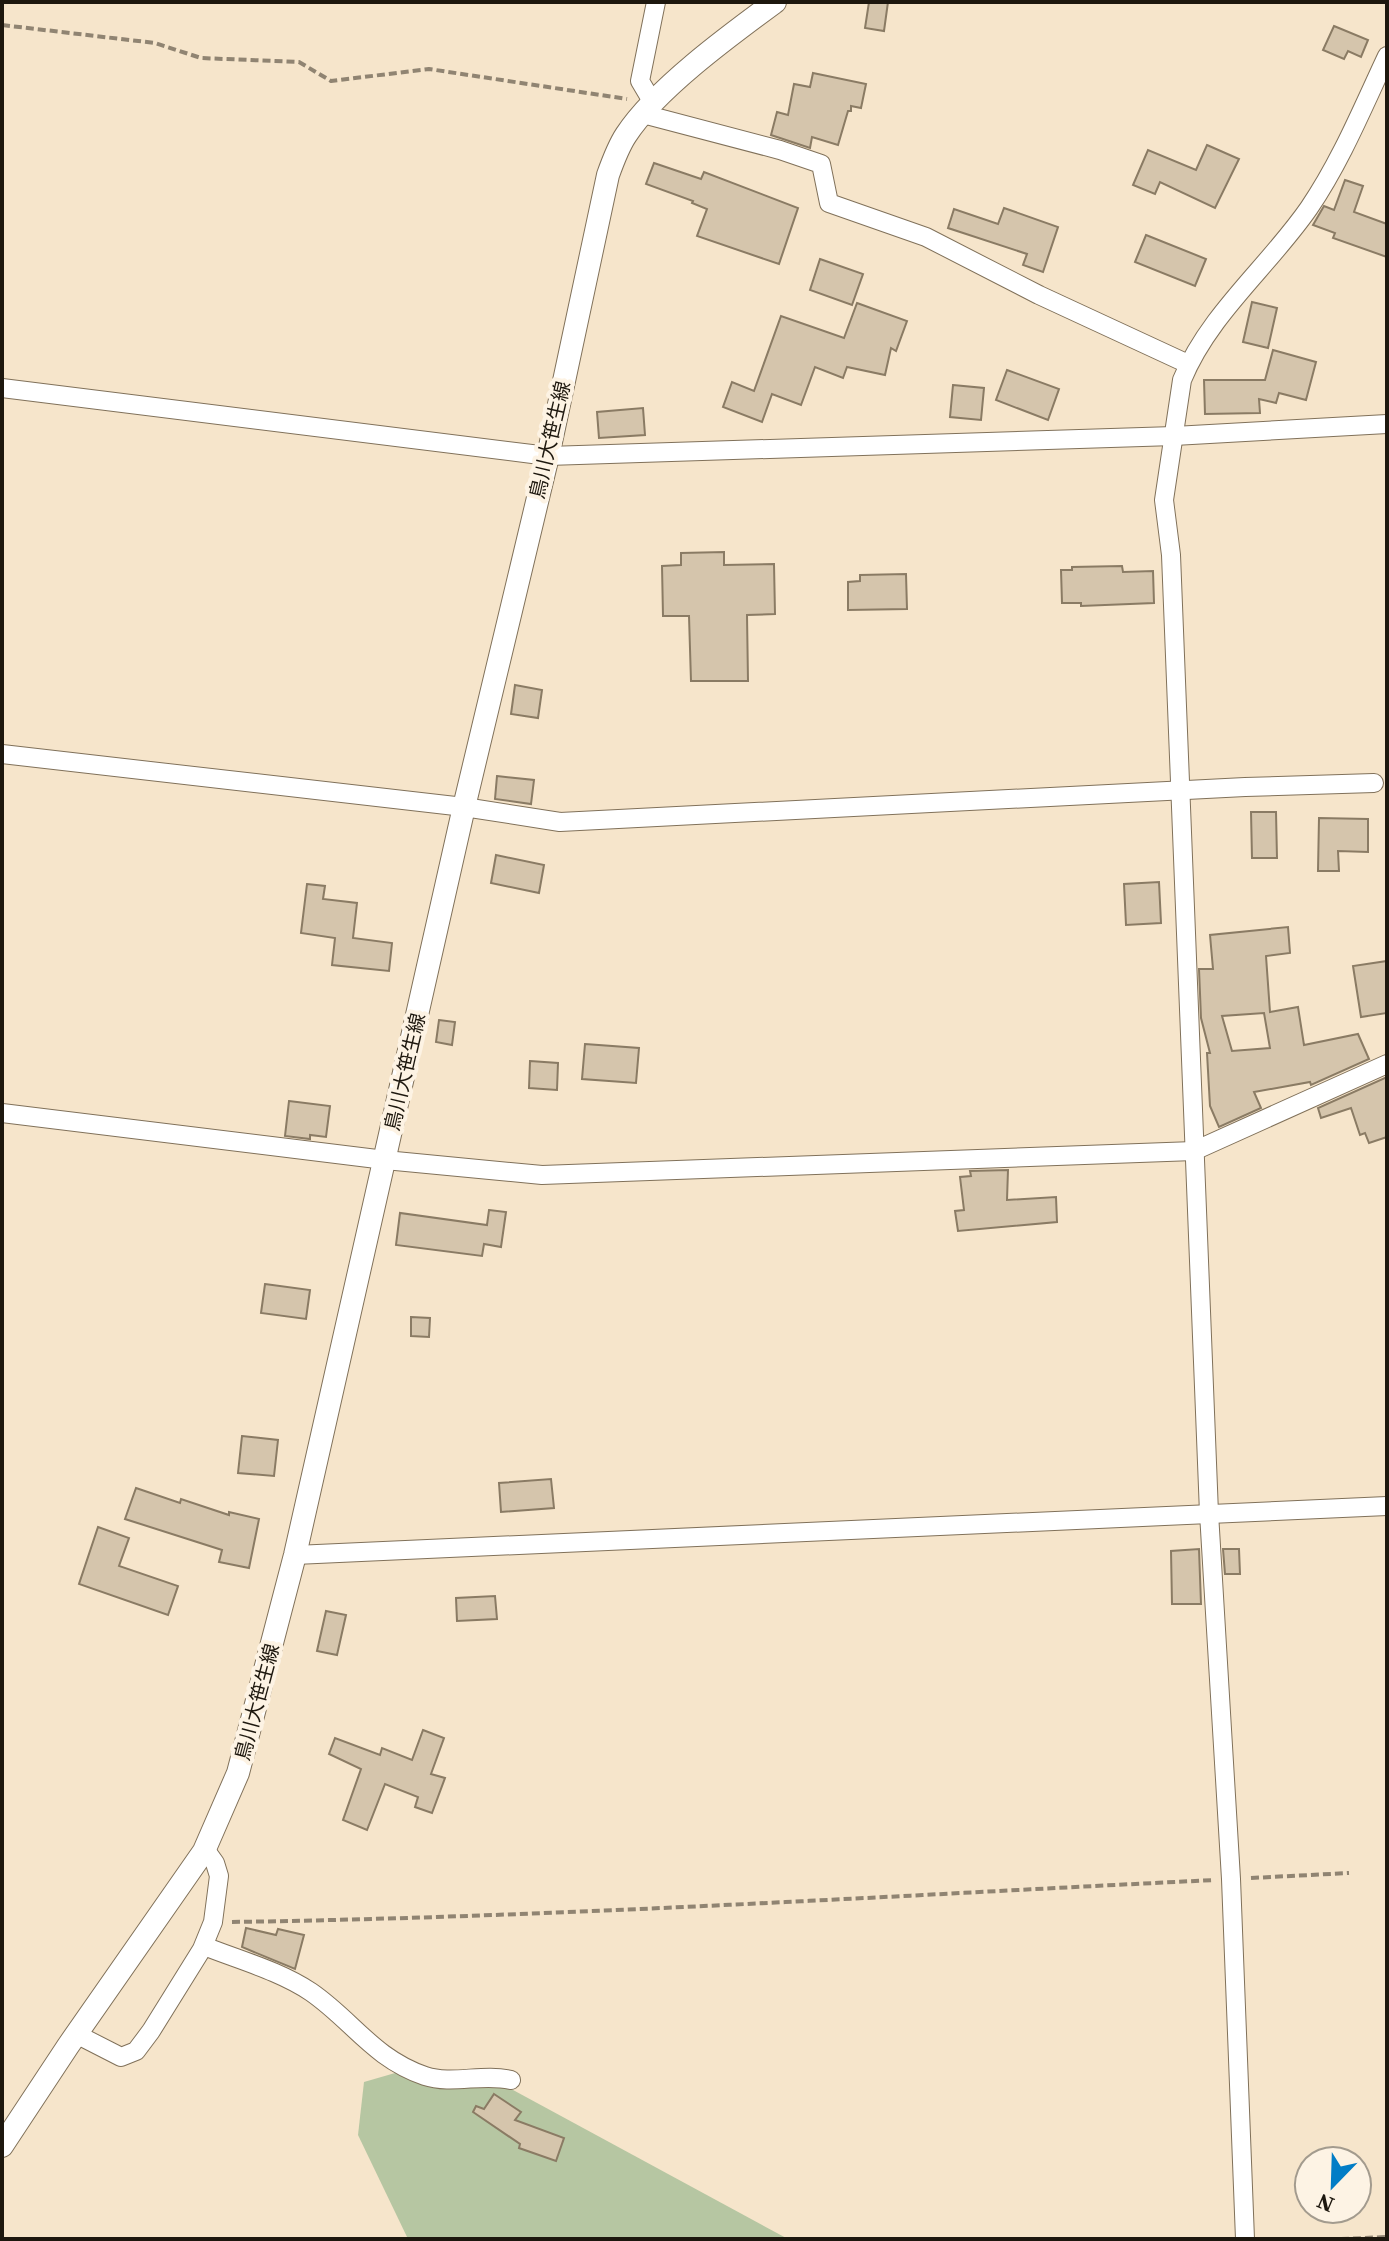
<svg xmlns="http://www.w3.org/2000/svg" width="1389" height="2241" font-family="'Source Serif 4','Noto Sans JP',serif">
<style>
.green{fill:#b6c6a2}
.building{fill:#d5c5ac;stroke:#8a7b64;stroke-width:2;fill-rule:evenodd}
.lines{fill:none;stroke-linecap:round;stroke-linejoin:round}
.minor-casing{stroke:#80715a;stroke-width:20}
.tertiary-casing{stroke:#80715a;stroke-width:24}
.path{stroke:#908472;stroke-width:4;stroke-dasharray:8 4;stroke-linecap:butt}
.minor{stroke:#fff;stroke-width:18}
.tertiary{stroke:#fff;stroke-width:22}
.labels{text-anchor:middle;dominant-baseline:central;stroke-width:8;stroke-linejoin:round;paint-order:stroke}
.street-label{font-size:20px;fill:#1d170e;stroke:#fdf3e4}
</style>
<rect width="100%" height="100%" fill="#f6e5cb"/>
<polygon class="green" points="402,2071 504,2085 788,2239 408,2239 358,2135 364,2082"/>
<g class="building">
<polygon points="869,2 888,2 884,31 865,28"/>
<polygon points="1334,26 1368,40 1361,57 1348,51 1344,59 1323,50"/>
<polygon points="813,73 866,84 861,108 851,106 851,111 848,111 838,145 812,137 810,148 771,135 777,112 788,115 794,84 810,87"/>
<polygon points="1207,145 1239,159 1215,208 1160,182 1155,194 1133,185 1148,150 1196,170"/>
<polygon points="654,163 701,179 704,172 798,208 779,264 697,236 707,209 692,203 693,201 646,184"/>
<polygon points="1345,180 1363,186 1354,212 1387,224 1387,257 1333,238 1335,233 1313,225 1324,206 1334,210"/>
<polygon points="1004,208 1058,227 1043,272 1023,265 1027,254 948,228 954,209 998,224"/>
<polygon points="1146,235 1206,259 1195,286 1135,262"/>
<polygon points="820,259 863,274 852,305 810,290"/>
<polygon points="1252,302 1277,308 1268,348 1243,342"/>
<polygon points="857,303 907,321 896,351 891,348 885,375 847,367 843,378 815,367 801,405 772,394 762,422 723,407 732,382 754,391 781,316 844,338"/>
<polygon points="1273,350 1316,362 1306,400 1279,393 1276,403 1259,399 1260,413 1205,414 1204,380 1265,380"/>
<polygon points="1007,370 1059,389 1048,420 996,400"/>
<polygon points="953,385 984,388 981,420 950,417"/>
<polygon points="643,408 645,435 599,438 597,412"/>
<polygon points="724,552 724,565 774,564 775,614 747,615 748,681 691,681 689,616 663,616 662,566 681,565 681,553"/>
<polygon points="1122,566 1123,572 1153,571 1154,603 1081,606 1081,603 1062,603 1061,570 1072,570 1072,567"/>
<polygon points="906,574 907,609 848,610 848,582 860,581 860,575"/>
<polygon points="515,685 542,690 538,718 511,714"/>
<polygon points="497,776 534,780 531,804 495,799"/>
<polygon points="1251,812 1276,812 1277,858 1252,858"/>
<polygon points="1319,818 1368,819 1368,852 1338,851 1339,871 1318,871"/>
<polygon points="496,855 544,865 539,893 491,883"/>
<polygon points="1159,882 1161,923 1126,925 1124,884"/>
<polygon points="307,884 325,886 323,899 357,903 353,938 392,943 389,971 332,965 335,938 301,933"/>
<path d="M1288,927L1290,953L1266,956L1270,1012L1298,1007L1304,1045L1358,1034L1369,1059L1311,1085L1310,1082L1254,1092L1261,1108L1219,1127L1210,1106L1207,1053H1210L1201,1018L1199,969H1213L1210,935ZM1264,1013L1270,1048L1232,1051L1222,1016Z"/>
<polygon points="1387,961 1387,1013 1361,1017 1353,966"/>
<polygon points="439,1020 455,1022 452,1045 436,1042"/>
<polygon points="585,1044 639,1048 636,1083 582,1079"/>
<polygon points="530,1061 558,1063 557,1090 529,1088"/>
<polygon points="1387,1077 1387,1137 1369,1143 1365,1133 1360,1135 1351,1108 1321,1118 1318,1108"/>
<polygon points="289,1101 330,1106 326,1137 310,1135 310,1139 285,1136"/>
<polygon points="1008,1170 1007,1200 1056,1197 1057,1222 958,1231 955,1211 964,1210 960,1177 971,1176 970,1171"/>
<polygon points="489,1210 506,1212 501,1247 484,1244 482,1256 396,1245 400,1213 487,1225"/>
<polygon points="265,1284 310,1290 306,1319 261,1313"/>
<polygon points="411,1317 430,1318 429,1337 411,1336"/>
<polygon points="242,1436 278,1440 274,1476 238,1473"/>
<polygon points="551,1479 554,1508 501,1512 499,1483"/>
<polygon points="136,1488 180,1503 181,1499 229,1515 229,1512 259,1519 249,1568 219,1562 222,1550 125,1519"/>
<polygon points="98,1527 129,1538 119,1566 178,1586 168,1615 79,1584"/>
<polygon points="1199,1549 1201,1604 1172,1604 1171,1551"/>
<polygon points="1223,1549 1239,1549 1240,1574 1225,1574"/>
<polygon points="495,1596 497,1619 457,1621 456,1598"/>
<polygon points="326,1611 346,1615 337,1655 317,1651"/>
<polygon points="423,1730 444,1738 431,1774 445,1778 432,1813 415,1807 418,1797 385,1784 367,1830 343,1820 361,1769 329,1754 335,1738 380,1755 382,1748 412,1760"/>
<polygon points="246,1928 276,1935 278,1929 304,1935 295,1969 242,1947"/>
<polygon points="494,2094 521,2112 515,2120 564,2138 556,2161 519,2148 520,2144 473,2112 476,2106 484,2109"/>
</g>
<g class="lines">
<defs>
<g id="minor">
<polyline points="653,103 640,81 656,2"/>
<polyline points="643,114 780,150 821,164 829,203 926,237 1039,295 1188,364"/>
<polyline points="2,388 548,456 1174,436 1387,424"/>
<polyline points="2,754 464,807 560,822 1245,787 1374,783"/>
<polyline points="2,1113 385,1160 542,1175 1194,1151 1387,1064"/>
<polyline points="295,1555 1387,1506"/>
<path d="M204,1946C239,1960 280,1971 311,1992C353,2021 373,2058 425,2076C452,2085 483,2073 511,2080"/>
<polyline points="76,2034 121,2057 136,2051 151,2031 202,1949 213,1922 219,1876 215,1863 205,1849"/>
<path d="M1245,2239L1231,1879L1209,1513L1171,555L1164,500L1182,380C1209,314 1269,266 1309,208C1341,161 1363,107 1387,56"/>
</g>
<path id="tertiary" d="M2,2146L68,2046L204,1851L238,1773L295,1555L464,807L548,456L608,175C613,161 618,147 626,135C656,89 730,35 775,2"/>
</defs>
<use href="#minor" class="minor-casing"/>
<use href="#tertiary" class="tertiary-casing"/>
<g class="path">
<polyline points="2,25 155,43 201,58 299,62 331,81 429,69 627,99"/>
<polyline points="1251,1878 1349,1873"/>
<path d="M232,1922C559,1917 887,1896 1214,1880"/>
<polyline points="1341,2239 1387,2237"/>
</g>
<use href="#minor" class="minor"/>
<use href="#tertiary" class="tertiary"/>
</g>
<g class="labels">
<g class="street-label">
<text transform="translate(550 440) rotate(-77)">鳥川大笹生線</text>
<text transform="translate(405 1072) rotate(-77)">鳥川大笹生線</text>
<text transform="translate(257 1702) rotate(-75)">鳥川大笹生線</text>
</g>
</g>
<rect width="1389" height="2241" fill="none" stroke="#1d170e" stroke-width="8"/>
<g transform="translate(1333 2185) rotate(203)"><circle r="38" fill="#fdf3e4" stroke="#a39b8e" stroke-width="2"/>
<path d="M0-6L14 30L0 20L-14 30Z" fill="#027dc6"/>
<text y="-12" font-size="22" font-weight="bold" text-anchor="middle" fill="#1d170e">N</text>
</g>
</svg>
